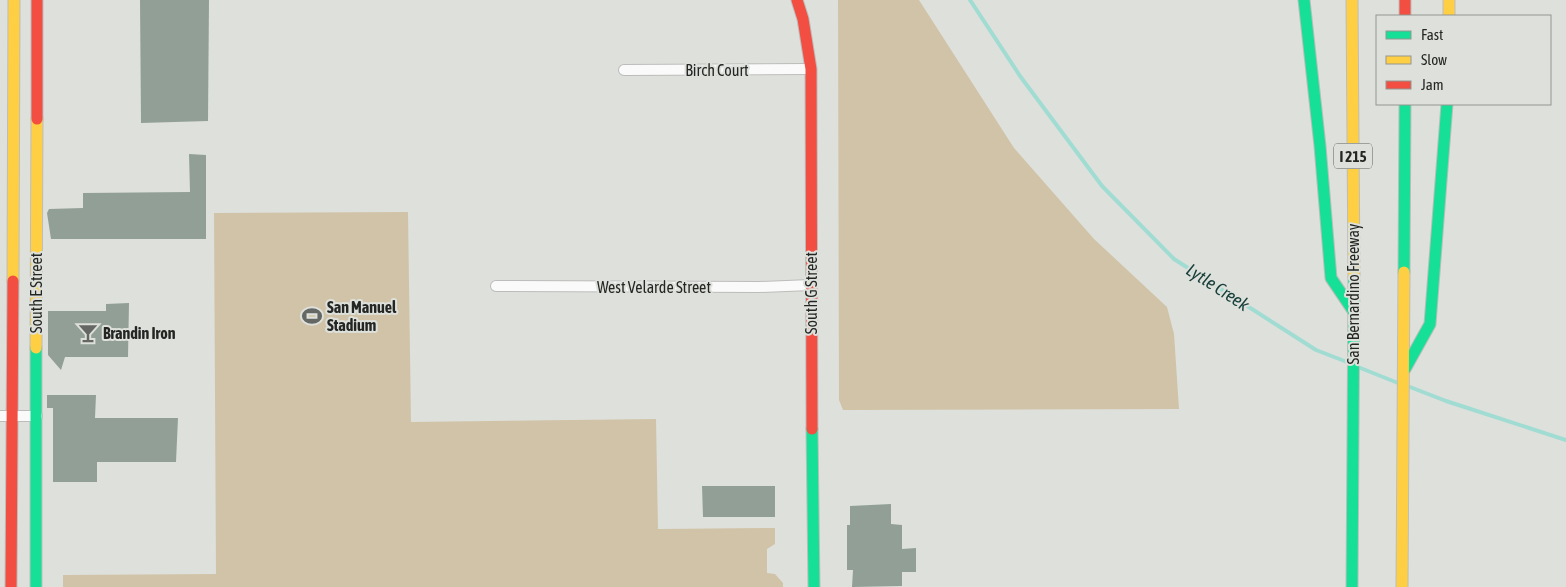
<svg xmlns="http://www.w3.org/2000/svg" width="1566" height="587" font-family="'Asap Condensed',sans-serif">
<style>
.green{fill:#d1c3a7}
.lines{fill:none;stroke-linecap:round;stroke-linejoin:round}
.stream{stroke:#a1dcd3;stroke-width:4}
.building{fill:#919f96}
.street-casing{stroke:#bcbdbb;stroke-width:12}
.fast-casing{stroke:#bcbdbb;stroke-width:13}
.slow-casing{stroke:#bcbdbb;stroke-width:13}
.jam-casing{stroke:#bcbdbb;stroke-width:13}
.street{stroke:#fafafa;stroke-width:10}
.fast{stroke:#16e098;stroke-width:11}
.slow{stroke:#ffcf43;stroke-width:11}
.jam{stroke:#f24e42;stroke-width:11}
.labels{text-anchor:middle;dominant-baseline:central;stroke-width:4;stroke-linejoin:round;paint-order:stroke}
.shield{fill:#dee1db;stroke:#5c5e5a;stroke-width:1}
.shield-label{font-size:15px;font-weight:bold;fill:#242623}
.street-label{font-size:16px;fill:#242623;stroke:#dee1db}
.poi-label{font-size:16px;font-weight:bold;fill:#242623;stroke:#dee1db;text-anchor:start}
.water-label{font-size:18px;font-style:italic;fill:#19403c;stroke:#dee1db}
</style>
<rect width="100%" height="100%" fill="#dee0dc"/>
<g class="green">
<polygon points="838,0 919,0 1014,148 1094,239 1167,307 1174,334 1179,409 843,410 839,400"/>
<polygon points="408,212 411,422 656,419 658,529 775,528 775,544 767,549 767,573 775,574 783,583 783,587 63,587 63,575 216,574 214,213"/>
</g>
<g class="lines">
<g class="stream">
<polyline points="970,0 1020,76 1102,186 1174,259 1316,350 1347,362"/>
<polyline points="1358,367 1398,383"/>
<polyline points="1410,387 1446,401 1566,440"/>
</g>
</g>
<g class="building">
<polygon points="140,0 209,0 208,121 141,123"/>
<polygon points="189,154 206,155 206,239 51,239 47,213 49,209 83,208 83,193 190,192"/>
<polygon points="129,303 128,357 65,357 61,370 48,355 48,311 106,311 106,304"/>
<polygon points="47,395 96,395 95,418 178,418 176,462 97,462 97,482 53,482 53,408 47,408"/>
<polygon points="702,486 775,486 775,517 703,517"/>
<polygon points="891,504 891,524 902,525 902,549 916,548 916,572 902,572 902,586 852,587 853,570 847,570 847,525 850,525 850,506"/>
</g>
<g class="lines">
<defs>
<g id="street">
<polyline points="624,70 811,69"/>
<polyline points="496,286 759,287 811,285"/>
<polyline points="0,416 37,416"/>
</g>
<g id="fast">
<polyline points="1304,0 1320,146 1331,278 1354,312"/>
<polyline points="1404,272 1405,104"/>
<polyline points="1405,369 1430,324 1447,104"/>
<polyline points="812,429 814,587"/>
<polyline points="36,587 36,348"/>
<polyline points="1352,587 1354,277"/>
</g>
<g id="slow">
<polyline points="1352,0 1354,277"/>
<polyline points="1449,0 1449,16"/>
<polyline points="13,281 14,0"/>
<polyline points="36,348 37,119"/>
<polyline points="1402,587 1404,272"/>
</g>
<g id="jam">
<polyline points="797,0 803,19 811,69 812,429"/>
<polyline points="1405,0 1405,16"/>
<polyline points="37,119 37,0"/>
<polyline points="11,587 13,281"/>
</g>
</defs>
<use href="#street" class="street-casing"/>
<use href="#fast" class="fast-casing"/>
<use href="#slow" class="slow-casing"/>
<use href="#jam" class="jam-casing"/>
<use href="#street" class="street"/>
<use href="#fast" class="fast"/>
<use href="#slow" class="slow"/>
<use href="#jam" class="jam"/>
</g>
<defs>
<symbol id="stadium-bare" viewBox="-9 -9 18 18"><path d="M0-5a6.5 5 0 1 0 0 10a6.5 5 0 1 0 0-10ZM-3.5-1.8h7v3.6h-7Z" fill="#656764" stroke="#dee1db" stroke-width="2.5" paint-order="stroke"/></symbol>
<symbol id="bar-bare" viewBox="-9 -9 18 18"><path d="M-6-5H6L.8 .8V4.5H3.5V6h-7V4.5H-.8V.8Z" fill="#656764" stroke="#dee1db" stroke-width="2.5" paint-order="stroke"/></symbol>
</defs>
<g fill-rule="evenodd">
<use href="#stadium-bare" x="298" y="302" width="28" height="28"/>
<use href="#bar-bare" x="74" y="319" width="28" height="28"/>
</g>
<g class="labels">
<rect class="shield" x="1334" y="143.5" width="38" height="25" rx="4"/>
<g class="shield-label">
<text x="1353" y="156">I 215</text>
</g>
<g class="street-label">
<text x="717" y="70">Birch Court</text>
<text x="654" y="287">West Velarde Street</text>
<text transform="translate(36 293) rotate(-90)">South E Street</text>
<text transform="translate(811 293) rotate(-90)">South G Street</text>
<text transform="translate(1353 294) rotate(-90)">San Bernardino Freeway</text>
</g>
<g class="poi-label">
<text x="327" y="307">San Manuel<tspan x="327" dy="18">Stadium</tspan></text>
<text x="103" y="333">Brandin Iron</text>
</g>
<g class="water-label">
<text transform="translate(1218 287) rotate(33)">Lytle Creek</text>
</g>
</g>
<rect x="1376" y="15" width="175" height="90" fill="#dee1db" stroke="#949691"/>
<rect x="1386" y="31" width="25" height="8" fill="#16e098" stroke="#949691"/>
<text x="1421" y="40" font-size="15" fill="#242623">Fast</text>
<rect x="1386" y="56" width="25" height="8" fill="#ffcf43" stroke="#949691"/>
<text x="1421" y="65" font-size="15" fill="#242623">Slow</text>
<rect x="1386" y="81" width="25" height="8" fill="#f24e42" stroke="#949691"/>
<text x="1421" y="90" font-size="15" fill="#242623">Jam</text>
</svg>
